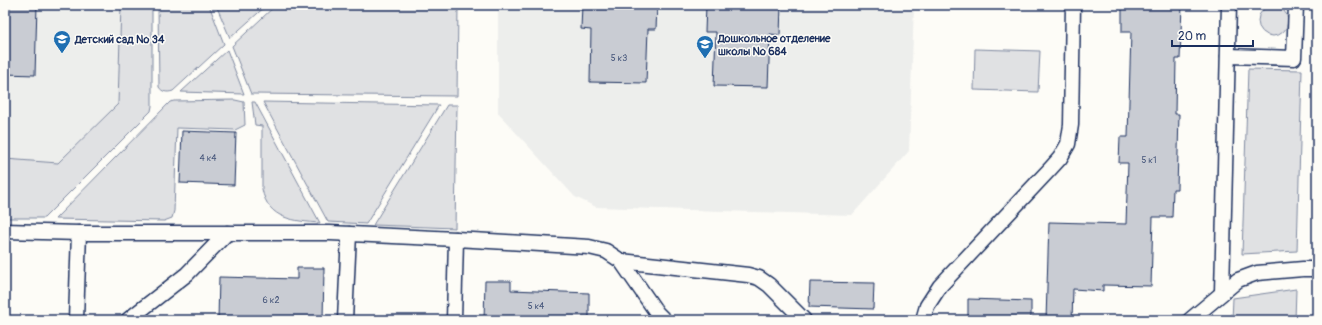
<svg xmlns="http://www.w3.org/2000/svg" width="1322" height="325" font-family="Pangolin,sans-serif">
<style>
.built{fill:#edeeec}
.green{fill:#e0e1e3;stroke:#7e88a0}
.building{fill:#c9ccd3;stroke:#1b2f5e}
.lines{fill:none;stroke-linecap:round;stroke-linejoin:round}
.service-casing{stroke:#1b2f5e;stroke-width:17}
.service{stroke:#fdfcf7;stroke-width:14}
.labels{text-anchor:middle;dominant-baseline:central;stroke-width:3;stroke-linejoin:round;paint-order:stroke}
.number-label{font-size:9px;fill:#46567b}
.poi-label{font-size:11px;font-weight:bold;fill:#1b2f5e;stroke:#fdfcf7;text-anchor:start}
</style>
<rect width="100%" height="100%" fill="#fdfcf7"/>
<filter id="ink" filterUnits="userSpaceOnUse"><feTurbulence type="fractalNoise" baseFrequency=".025" numOctaves="2"/><feDisplacementMap in="SourceGraphic" scale="8" xChannelSelector="R" yChannelSelector="G"/><feConvolveMatrix kernelMatrix="1 2 1 2 8 2 1 2 1" color-interpolation-filters="sRGB"/></filter>
<g filter="url(#ink)">
<g class="built">
<polygon points="5,5 121,5 118,104 58,163 5,159"/>
<polygon points="498,5 914,5 909,151 852,215 596,207 575,197 498,113"/>
</g>
<g class="green">
<polygon points="121,5 152,5 152,106 151,111 44,218 5,218 5,159 58,163 118,104"/>
<path d="M158,5H209L224,44L173,91C167,93 162,92 159,87Z"/>
<polygon points="216,5 267,5 230,38"/>
<polygon points="276,5 458,5 457,96 251,94 232,46"/>
<circle cx="1273" cy="21" r="15"/>
<polygon points="975,49 1040,51 1038,92 974,90"/>
<polygon points="227,50 244,94 181,92"/>
<polygon points="1248,69 1302,70 1297,251 1242,254"/>
<polygon points="235,100 244,102 245,125 235,130 177,128 174,211 172,218 164,221 55,219 170,102 174,101"/>
<path d="M252,102H255L320,223C295,221 268,220 262,189V126L255,125Z"/>
<polygon points="263,102 439,105 366,224 328,222"/>
<polygon points="447,105 457,105 455,228 373,225"/>
<polygon points="1296,289 1295,320 1232,320 1233,298"/>
</g>
<g class="building">
<polygon points="5,5 37,5 35,75 5,74"/>
<polygon points="582,5 657,5 656,29 648,29 646,83 590,82 591,30 581,29"/>
<polygon points="706,5 781,5 780,35 770,34 768,87 714,86 716,32 705,32"/>
<polygon points="1122,5 1182,5 1180,59 1176,59 1175,114 1179,114 1177,189 1173,189 1172,217 1153,217 1151,286 1103,285 1103,291 1073,289 1072,320 1046,320 1049,222 1126,224 1128,163 1119,163 1120,137 1128,137 1131,32 1122,32"/>
<polygon points="182,131 236,133 234,185 180,183"/>
<polygon points="297,268 324,268 323,320 218,320 219,277 297,279"/>
<polygon points="485,281 511,281 511,290 589,293 589,320 484,320"/>
<polygon points="810,282 874,283 873,309 809,307"/>
<polygon points="968,299 1031,301 1031,320 968,320"/>
</g>
<g class="lines">
<defs>
<g id="service">
<polyline points="1228,56 1294,58 1296,5"/>
<polyline points="5,231 79,233 330,233 456,239 589,247 606,251 621,261 657,313 664,320"/>
<polyline points="621,261 748,275 759,278 769,285 804,320"/>
<polyline points="1222,292 1229,5"/>
<polyline points="76,320 79,233"/>
<polyline points="128,320 187,274 227,233"/>
<polyline points="345,320 349,234"/>
<polyline points="454,320 456,239"/>
<polyline points="923,320 927,306 940,286 1051,168 1060,158 1068,144 1071,125 1073,5"/>
<polyline points="1190,320 1238,280 1257,273 1303,269 1317,269"/>
</g>
</defs>
<use href="#service" class="service-casing"/>
<use href="#service" class="service"/>
</g>
</g>
<defs>
<symbol id="school-pin" viewBox="-11 -11 22 30"><path d="M0 17L-7.5 6A9.5 9.5 0 1 1 7.5 6Z" fill="#1f6fb2" stroke="#fdfcf7"/><path d="M0-5L7-2L0 1L-7-2ZM-4 1L0 2.5L4 1V4Q0 6-4 4Z" fill="#fff"/></symbol>
</defs>
<g fill-rule="evenodd">
<use href="#school-pin" x="52" y="29" width="20" height="27"/>
<use href="#school-pin" x="695" y="34" width="20" height="27"/>
</g>
<g class="labels">
<g class="number-label">
<text x="619" y="58">5 к3</text>
<text x="208" y="158">4 к4</text>
<text x="1149" y="160">5 к1</text>
<text x="271" y="300">6 к2</text>
<text x="536" y="306">5 к4</text>
</g>
<g class="poi-label">
<text x="718" y="38">Дошкольное отделение<tspan x="718" dy="13">школы № 684</tspan></text>
<text x="75" y="39">Детский сад № 34</text>
</g>
</g>
<rect width="1322" height="325" fill="none" stroke="#fdfcf7" stroke-width="20"/>
<rect x="10" y="10" width="1302" height="305" fill="none" stroke="#1b2f5e" stroke-width="1.5" filter="url(#ink)"/>
<path d="M1172 40v6h81v-6" fill="none" stroke="#1b2f5e" stroke-width="2"/>
<text x="1178" y="40" font-size="12" fill="#1b2f5e" stroke="#fdfcf7" stroke-width="3" paint-order="stroke">20 m</text>
</svg>
